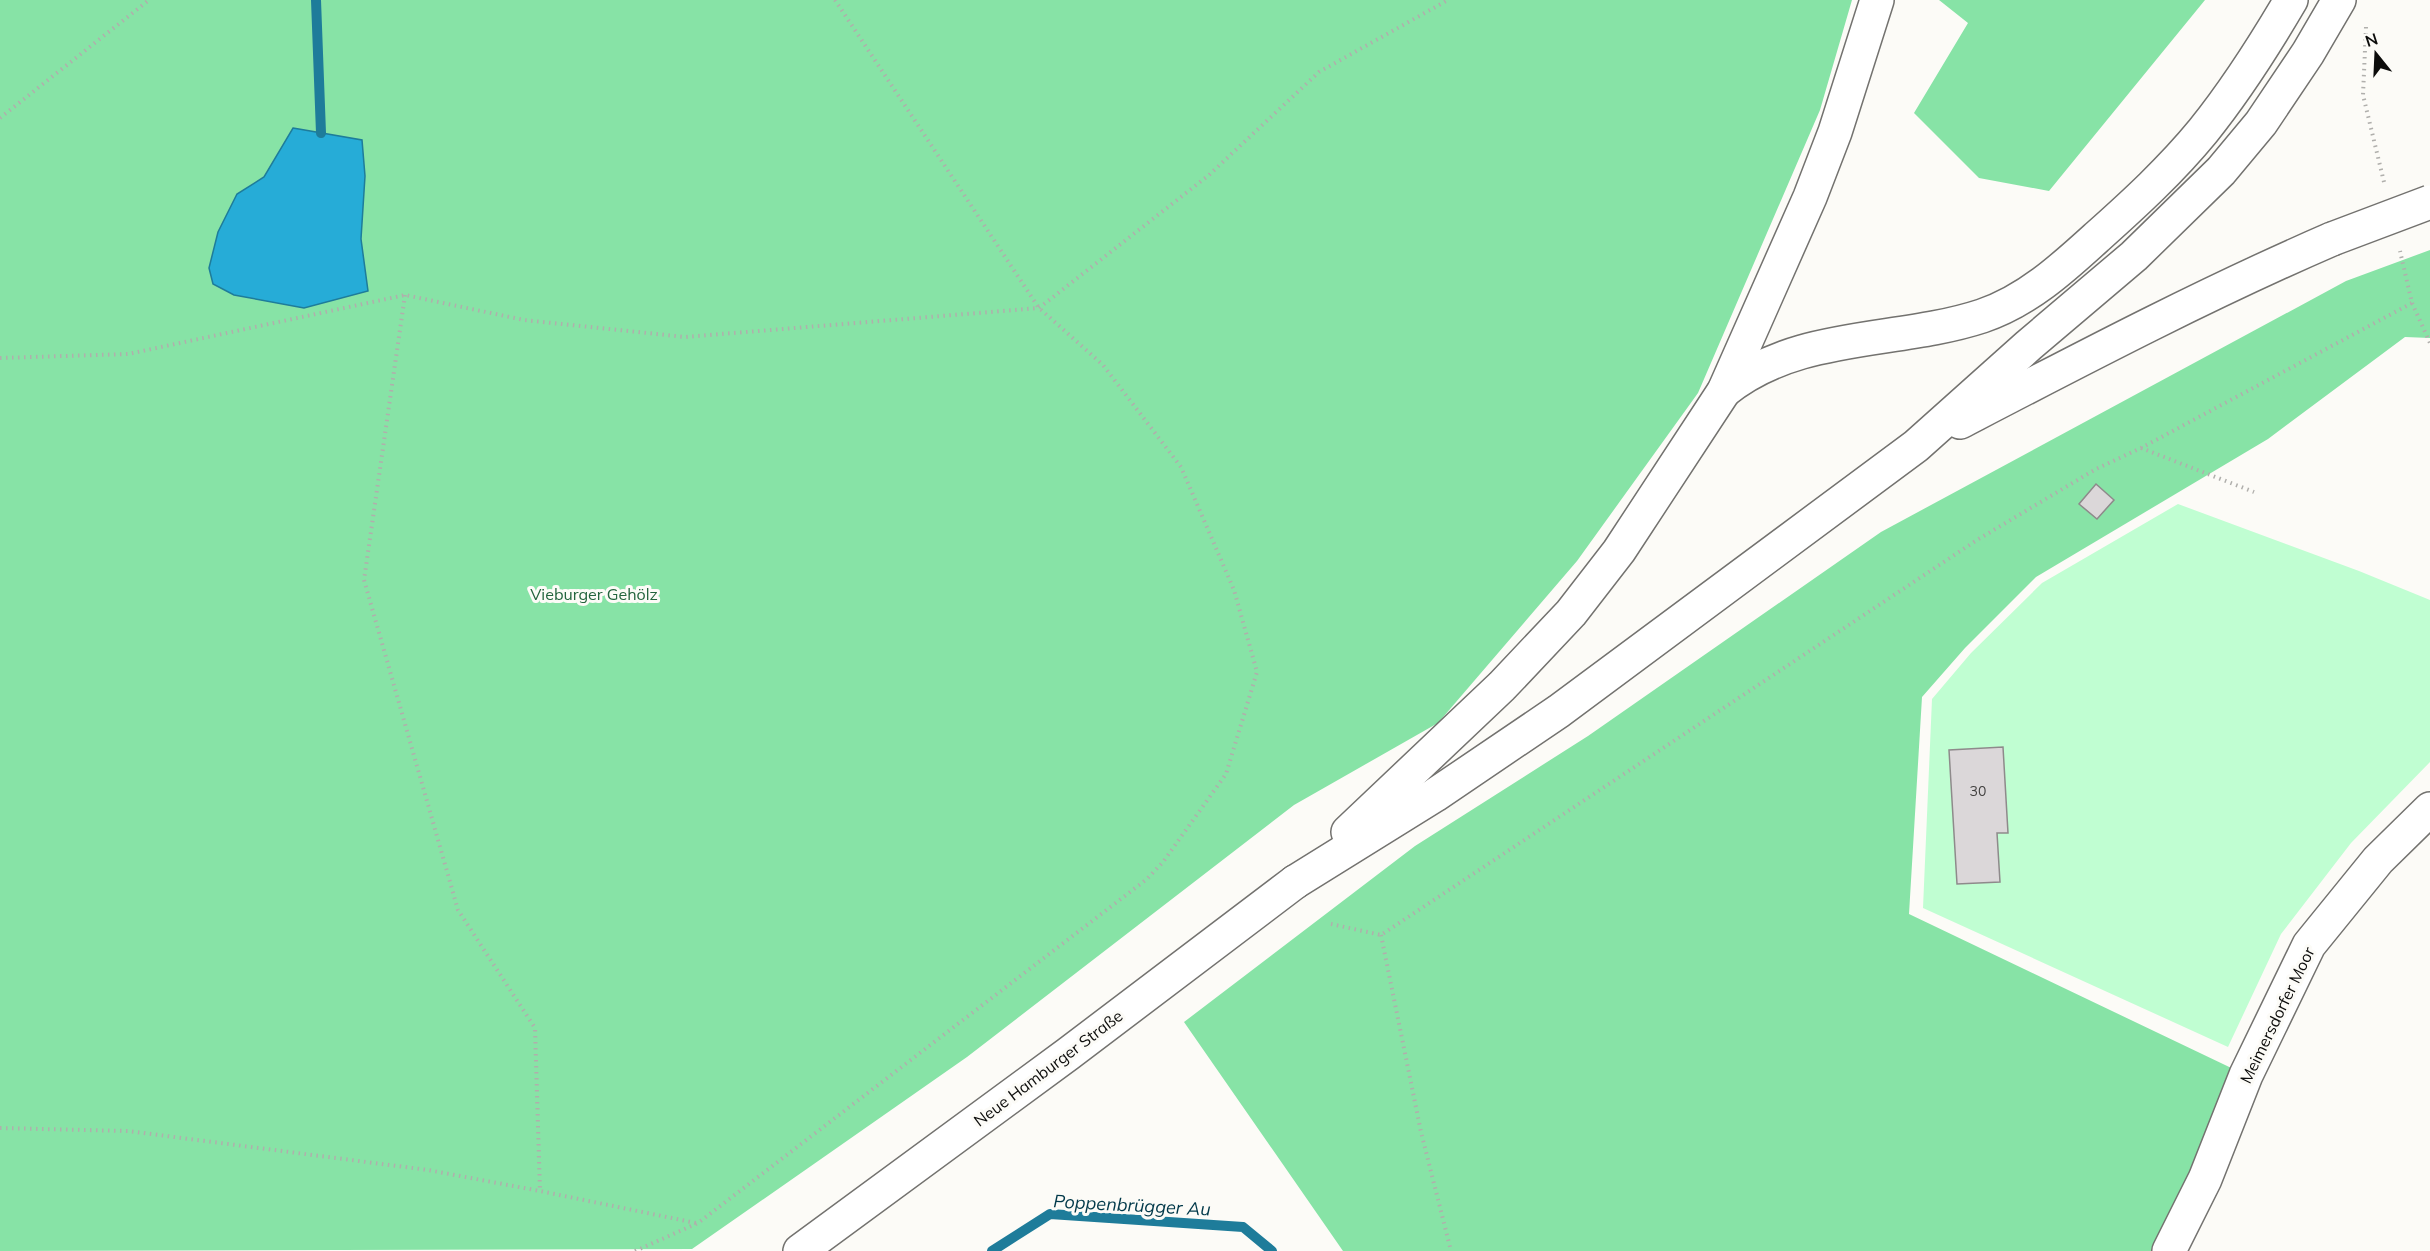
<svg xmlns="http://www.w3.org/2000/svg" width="2430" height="1251" font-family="Mulish,sans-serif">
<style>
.green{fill:#c0fed2}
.forest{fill:#87e3a6}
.water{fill:#26acd7;stroke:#1e7c9a;stroke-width:1.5}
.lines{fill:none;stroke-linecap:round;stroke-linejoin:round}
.stream{stroke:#1e7c9a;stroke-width:10}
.building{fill:#dbd7d9;stroke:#8e8a8b;stroke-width:1.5}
.minor-casing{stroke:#73726f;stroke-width:36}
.secondary-casing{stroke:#73726f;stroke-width:36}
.primary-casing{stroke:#73726f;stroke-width:36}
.path{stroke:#b0afac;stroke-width:4;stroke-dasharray:1.5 4.5;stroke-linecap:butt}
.minor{stroke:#fff;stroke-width:33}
.secondary{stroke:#fff;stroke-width:33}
.primary{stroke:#fff;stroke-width:33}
.primary-bridge-casing{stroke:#73726f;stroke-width:36;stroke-linecap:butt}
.primary-bridge{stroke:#fff;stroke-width:33}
.labels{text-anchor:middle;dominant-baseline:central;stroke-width:6;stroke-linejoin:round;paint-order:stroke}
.number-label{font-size:14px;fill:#403f3e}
.park-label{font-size:16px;fill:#23643d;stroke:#fcfbf7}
.street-label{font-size:16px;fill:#0c0c0b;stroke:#fcfbf7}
.water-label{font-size:18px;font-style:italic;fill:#003849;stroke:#fcfbf7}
</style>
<rect width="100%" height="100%" fill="#fcfbf7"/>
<polygon class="green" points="2178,504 2359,571 2430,600 2430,762 2351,843 2281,934 2228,1047 1923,908 1932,699 1971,653 2042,583"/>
<g class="forest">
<polygon points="0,0 1852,0 1820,110 1698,393 1577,561 1438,723 1294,805 967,1057 692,1249 0,1251"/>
<polygon points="1939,0 2205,0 2049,191 1979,178 1914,113 1968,23"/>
<polygon points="2430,250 2430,338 2405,337 2268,439 2036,577 1965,648 1922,697 1909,914 2246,1075 2169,1251 1343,1251 1184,1022 1415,846 1588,736 1881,532 2346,281"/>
</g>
<polygon class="water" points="293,128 362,140 365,176 361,239 368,291 304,308 234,295 213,284 209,268 218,232 237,194 264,177"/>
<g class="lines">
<g class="stream">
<polyline points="316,0 321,133"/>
<polyline points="992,1251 1050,1214 1243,1227 1272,1251"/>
</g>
</g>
<g class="building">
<polygon points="2096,484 2114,500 2097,519 2079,504"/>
<polygon points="2003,747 2008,833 1997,833 2000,882 1957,884 1949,750"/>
</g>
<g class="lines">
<defs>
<polyline id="minor" points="2169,1251 2205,1179 2246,1075 2309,945 2378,860 2430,809"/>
<polyline id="secondary" points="800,1251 1068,1054 1295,882"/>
<g id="primary">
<path d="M1724,391C1798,331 1897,344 1982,316C2027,301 2063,268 2097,237C2134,204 2171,170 2203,131C2236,90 2264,46 2291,0"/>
<path d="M1960,422C2083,358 2205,294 2332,239"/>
<polyline points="1348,832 1502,686 1571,613 1619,551 1724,391 1810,197 1835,132 1877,0"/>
<polyline points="1295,882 1435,795 1559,711 1916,446 2029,345 2134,256 2221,171 2261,123 2308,53 2339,0"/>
</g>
</defs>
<use href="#minor" class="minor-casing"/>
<use href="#secondary" class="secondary-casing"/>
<use href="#primary" class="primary-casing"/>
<g class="path">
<polyline points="2366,27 2363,95 2384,182"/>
<polyline points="0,118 149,0"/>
<polyline points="405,295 364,580 458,910 535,1028 540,1191"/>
<polyline points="2412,303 2430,343"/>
<polyline points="0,358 128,354 405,295 524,320 685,337 1039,308 1209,175 1319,72 1448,0"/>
<polyline points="2141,448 2254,492"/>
<polyline points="1331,924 1381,935 1977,540 2096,469 2141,448 2412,303 2400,251"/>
<polyline points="1381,935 1421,1132 1451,1251"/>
<polyline points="0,1128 128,1131 428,1170 540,1191 696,1223"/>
<polyline points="635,1251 698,1223 1147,879 1163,862 1226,774 1257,672 1234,590 1181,467 1103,365 1039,308 835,0"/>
</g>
<use href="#minor" class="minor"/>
<use href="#secondary" class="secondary"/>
<use href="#primary" class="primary"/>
<defs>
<polyline id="primary-bridge" points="2332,239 2430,202"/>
</defs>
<use href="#primary-bridge" class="primary-bridge-casing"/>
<use href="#primary-bridge" class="primary-bridge"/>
</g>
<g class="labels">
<g class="number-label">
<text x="1978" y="791">30</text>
</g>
<g class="park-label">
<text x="594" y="594">Vieburger Gehölz</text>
</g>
<g class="street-label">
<text transform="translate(2277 1015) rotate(-64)">Meimersdorfer Moor</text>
<text transform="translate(1048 1068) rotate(-37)">Neue Hamburger Straße</text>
</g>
<g class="water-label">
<text transform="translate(1132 1205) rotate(3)">Poppenbrügger Au</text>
</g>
</g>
<g transform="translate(2376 54) rotate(342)" stroke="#fcfbf7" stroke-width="4.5" paint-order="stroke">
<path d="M0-4.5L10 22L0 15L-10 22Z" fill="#0c0c0b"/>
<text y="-9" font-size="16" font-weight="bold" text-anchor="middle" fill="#0c0c0b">N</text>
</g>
</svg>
